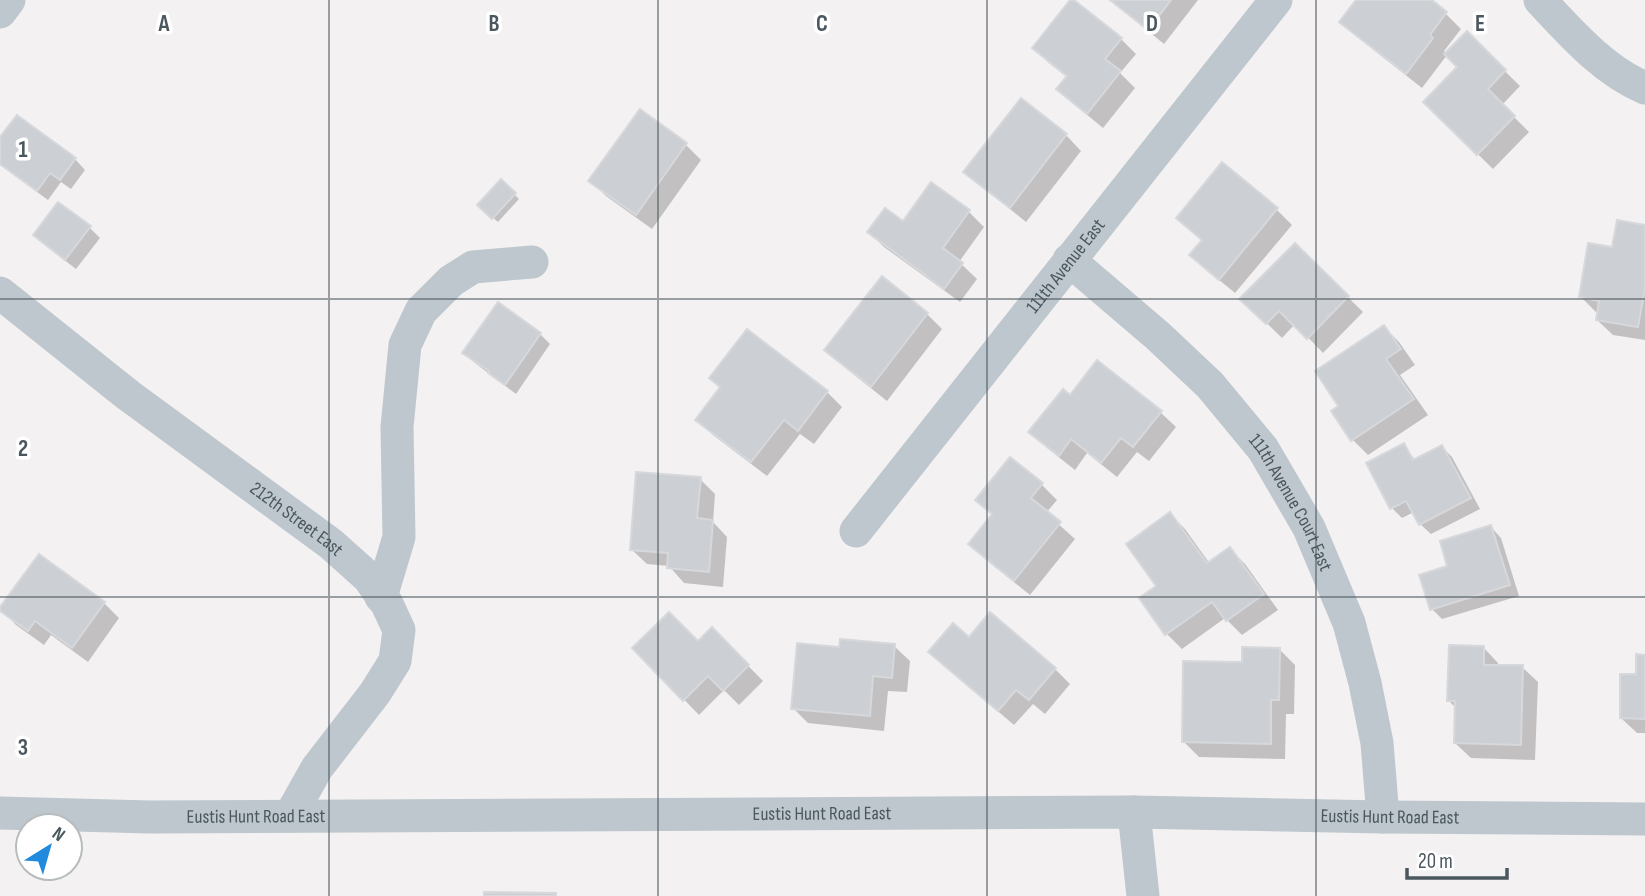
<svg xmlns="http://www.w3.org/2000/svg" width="1645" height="896" font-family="'Sofia Sans Condensed',sans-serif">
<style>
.shadow{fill:#0003}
.building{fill:#cccfd3;stroke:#d6d8dc;stroke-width:2}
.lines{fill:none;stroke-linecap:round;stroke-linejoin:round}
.minor{stroke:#bec7cd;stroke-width:33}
.grid{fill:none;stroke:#4a575e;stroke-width:2;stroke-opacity:0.55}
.labels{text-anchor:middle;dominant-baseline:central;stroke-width:7;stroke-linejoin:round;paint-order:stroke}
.street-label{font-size:19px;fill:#4a575e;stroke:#fff}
.grid-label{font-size:23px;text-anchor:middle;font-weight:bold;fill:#4a575e;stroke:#fff;stroke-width:7;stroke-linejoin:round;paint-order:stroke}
</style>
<rect width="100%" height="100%" fill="#f3f1f2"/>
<g class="shadow">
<polygon points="1110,0 1198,0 1164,44"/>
<polygon points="1358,0 1429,0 1446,14 1461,29 1444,51 1447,54 1467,34 1520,86 1502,105 1529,132 1493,169 1425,102 1459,67 1447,55 1422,88 1356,36 1341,21"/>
<polygon points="1121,39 1136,54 1120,73 1135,88 1103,128 1074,104 1059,89 1068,78 1049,63 1034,48"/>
<polygon points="1021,101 1066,135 1081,151 1026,222 981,186 966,171"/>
<polygon points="641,112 686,145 701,160 652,229 606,196 591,181"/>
<polygon points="17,117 75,159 85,170 71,189 61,182 48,200 0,165 0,140"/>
<polygon points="1222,165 1277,210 1292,225 1235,293 1207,270 1192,255 1203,241 1178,218"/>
<polygon points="501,181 519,199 498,222 479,205"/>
<polygon points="59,204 90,228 100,238 76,269 45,245 35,235"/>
<polygon points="969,212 984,227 959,262 977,279 960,302 884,247 869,232 903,223"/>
<polygon points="1645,226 1645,340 1613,335 1597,320 1599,312 1596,312 1581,297 1613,249"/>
<polygon points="1295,245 1363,312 1323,353 1295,324 1282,338 1242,299"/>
<polygon points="882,279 927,314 942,329 887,401 842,365 826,350"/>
<polygon points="1384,327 1399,342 1415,365 1400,375 1428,415 1368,455 1353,440 1341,406"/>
<polygon points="747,332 827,392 842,407 814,444 800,434 767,476 713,435 698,420 721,388"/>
<polygon points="540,334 550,344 516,394 475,363 465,353"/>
<polygon points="1070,397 1160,412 1176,427 1149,461 1137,452 1117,477 1087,453 1075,470 1046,447 1031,432"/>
<polygon points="1404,446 1416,461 1442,447 1452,457 1480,509 1431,534 1420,524 1414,512 1402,518 1392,508"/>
<polygon points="1010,459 1042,485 1057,500 1046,513 1075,539 1030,595 985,559 970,544 993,515 978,500"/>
<polygon points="700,479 715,494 713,522 727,537 723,587 684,583 669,566 647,564 631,549"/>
<polygon points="1170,514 1185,529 1210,564 1230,549 1245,564 1278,610 1242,635 1225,618 1182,649 1167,634 1158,586"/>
<polygon points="1491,527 1501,538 1519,596 1442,619 1432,609 1449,568"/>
<polygon points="104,603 119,618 88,662 51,635 44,645 16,625 1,609"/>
<polygon points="712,629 763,681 739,705 724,690 699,715 634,648 698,643"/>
<polygon points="969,639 1055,669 1070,684 1045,714 1033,704 1014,725 946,667 931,652"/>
<polygon points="894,646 910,661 907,692 888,691 884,731 808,723 793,708 841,649"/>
<polygon points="1483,647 1498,663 1498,667 1522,667 1538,682 1535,760 1471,758 1455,743 1456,708 1449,701"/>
<polygon points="1279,649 1295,665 1294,714 1286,714 1285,759 1199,757 1183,741 1244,664"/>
<polygon points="1645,656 1645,733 1637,733 1621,718"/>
</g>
<g class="building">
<polygon points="1070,0 1074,0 1122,38 1105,59 1121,71 1087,114 1056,89 1067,76 1032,48"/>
<polygon points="1110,0 1171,0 1148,30"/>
<polygon points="1356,0 1432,0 1447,12 1430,35 1433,38 1406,74 1339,22"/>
<polygon points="1467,31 1506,70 1488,89 1515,116 1477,155 1423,102 1457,67 1444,54"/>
<polygon points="1021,98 1067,134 1010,208 963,172"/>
<polygon points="640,109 687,143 636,215 588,181"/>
<polygon points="17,115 76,158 60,180 50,173 37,191 0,164 0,137"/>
<polygon points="1222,162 1278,208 1219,280 1189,255 1202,240 1176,218"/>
<polygon points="501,179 516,193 492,219 477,205"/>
<polygon points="931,182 970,210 943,248 963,263 944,289 867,232 885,208 903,221"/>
<polygon points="58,202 91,226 65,260 33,235"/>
<polygon points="1617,220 1645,225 1645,288 1638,327 1596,320 1599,301 1579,297 1588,243 1612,247"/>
<polygon points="1295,243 1349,296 1307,339 1279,311 1266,324 1239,299"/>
<polygon points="882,276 928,313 871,387 824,350"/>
<polygon points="498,302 541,333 505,385 488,373 489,371 462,353"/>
<polygon points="1384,325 1401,349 1386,359 1414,399 1351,441 1331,411 1338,406 1315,371"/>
<polygon points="747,329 828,391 798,431 784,420 751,462 695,420 720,387 709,378"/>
<polygon points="1097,360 1162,411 1133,447 1121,438 1101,463 1071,439 1059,456 1028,432 1063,389 1070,395"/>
<polygon points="1404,443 1413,460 1442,445 1471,498 1419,525 1406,501 1390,509 1366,463"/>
<polygon points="1010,457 1043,483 1031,498 1061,522 1014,581 968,544 992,514 975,500"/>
<polygon points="636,472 701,477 697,518 713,520 709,572 667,568 668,553 630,550"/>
<polygon points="1170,512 1207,563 1230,547 1264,594 1226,621 1212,602 1165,635 1139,598 1156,586 1126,544"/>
<polygon points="1491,525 1510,585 1430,610 1419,575 1447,566 1440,541"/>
<polygon points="39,554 105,602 72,648 35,621 28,631 0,611 0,607"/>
<polygon points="669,612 698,641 712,627 749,665 723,691 708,676 683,701 632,648"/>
<polygon points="990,612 1056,668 1029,700 1016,690 998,711 928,652 953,623 969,637"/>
<polygon points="840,639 895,644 892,678 873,676 870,716 791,709 797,643 839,647"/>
<polygon points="1449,645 1484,646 1484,665 1523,665 1521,745 1454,743 1455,701 1447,701"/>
<polygon points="1242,647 1280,648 1279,700 1271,700 1271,744 1182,742 1183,661 1242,662"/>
<polygon points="1636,654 1645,655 1645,719 1620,718 1620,674 1636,674"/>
<polygon points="484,892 556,893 556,896 484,896"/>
</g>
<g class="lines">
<g class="minor">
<path d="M1540,0C1571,33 1603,70 1645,88"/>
<polyline points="0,12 9,0"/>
<path id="s1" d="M1069,260L1158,336L1210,385L1263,449L1309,528L1349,623L1365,683L1377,743L1383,817"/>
<path id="s2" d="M0,293L128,395L331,544L369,578L387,604L399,630L395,661L375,693L317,768L290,816"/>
<path id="s3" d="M856,531L1276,0"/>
<polyline points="381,597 399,537 397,427 405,345 421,311 451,281 473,267 532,262"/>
<polyline points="1134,812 1143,896"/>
<path id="s4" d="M0,813L150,817L1134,812L1383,817L1645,819"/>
</g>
</g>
<path class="grid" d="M329,0V896M658,0V896M987,0V896M1316,0V896M0,299H1645M0,597H1645"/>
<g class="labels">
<g class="street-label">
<text stroke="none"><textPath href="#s3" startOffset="338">111th Avenue East</textPath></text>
<text stroke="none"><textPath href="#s1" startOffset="332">111th Avenue Court East</textPath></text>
<text stroke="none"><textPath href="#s2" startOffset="373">212th Street East</textPath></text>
<text stroke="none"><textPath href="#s4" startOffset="822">Eustis Hunt Road East</textPath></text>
<text stroke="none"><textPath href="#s4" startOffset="256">Eustis Hunt Road East</textPath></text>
<text stroke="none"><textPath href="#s4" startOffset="1390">Eustis Hunt Road East</textPath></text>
</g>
</g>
<g class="grid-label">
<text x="164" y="31">A</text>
<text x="494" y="31">B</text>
<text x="822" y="31">C</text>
<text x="1152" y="31">D</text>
<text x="1480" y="31">E</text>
<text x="23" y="157">1</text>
<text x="23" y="456">2</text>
<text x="23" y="755">3</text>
</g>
<g transform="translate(49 847) rotate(37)"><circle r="33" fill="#ffffff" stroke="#b7bcbf" stroke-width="2"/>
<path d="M0-5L12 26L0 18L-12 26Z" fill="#228add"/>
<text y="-10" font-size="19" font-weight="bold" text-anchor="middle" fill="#4a575e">N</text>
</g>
<path d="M1407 868v10h100v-10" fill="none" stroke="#4a575e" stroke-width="3.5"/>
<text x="1418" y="868" font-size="21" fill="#4a575e" stroke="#ffffff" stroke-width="5" paint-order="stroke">20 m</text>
</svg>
